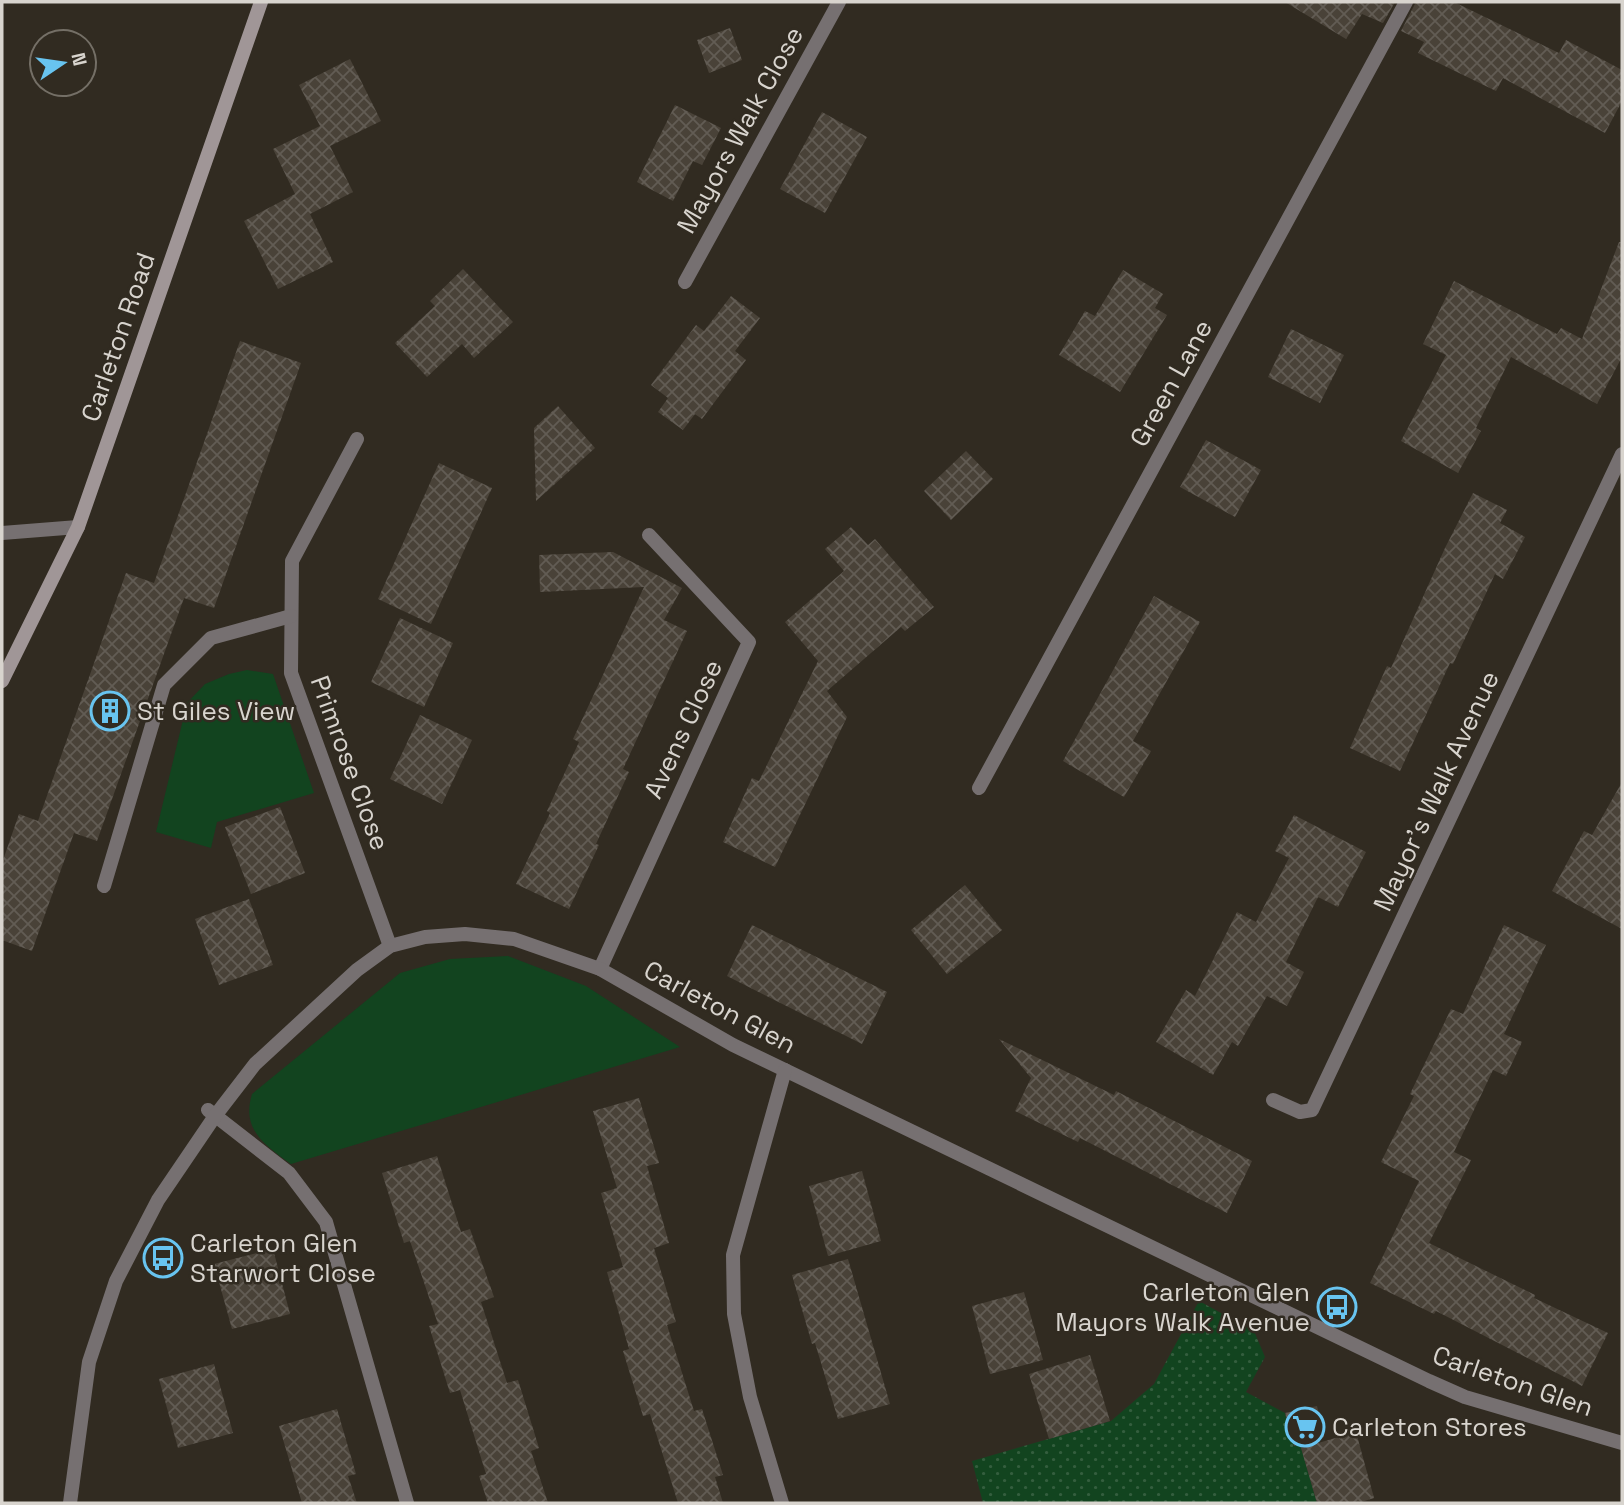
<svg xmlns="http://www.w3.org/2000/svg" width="1624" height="1505" font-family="'Space Grotesk',sans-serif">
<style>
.green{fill:#12441f}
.park{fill:url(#park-dots)}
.building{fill:url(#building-cross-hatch)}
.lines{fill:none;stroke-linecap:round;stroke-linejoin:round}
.street{stroke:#767071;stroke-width:14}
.secondary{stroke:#a09697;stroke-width:14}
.labels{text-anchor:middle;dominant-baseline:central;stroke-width:5;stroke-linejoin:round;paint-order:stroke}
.street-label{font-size:26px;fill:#d8d4ce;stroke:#312b21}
.poi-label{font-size:26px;fill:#d8d4ce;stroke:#312b21;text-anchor:start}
</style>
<defs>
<pattern id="park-dots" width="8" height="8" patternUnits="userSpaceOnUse" patternTransform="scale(1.75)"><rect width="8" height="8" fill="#12441f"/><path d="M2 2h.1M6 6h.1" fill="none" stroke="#345e3e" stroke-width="1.8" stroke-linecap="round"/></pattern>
<pattern id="building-cross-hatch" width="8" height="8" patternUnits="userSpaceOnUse" patternTransform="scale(1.75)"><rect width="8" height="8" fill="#494238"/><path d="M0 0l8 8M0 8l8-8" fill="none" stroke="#625c54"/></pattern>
</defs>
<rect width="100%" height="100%" fill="#312b21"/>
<g class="green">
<polygon points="247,670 273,674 314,793 217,822 211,848 156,832 187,703 205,684 229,674"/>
<path d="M508,956L586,986L680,1047L291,1164C265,1145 241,1130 252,1094L400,973L450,959Z"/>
</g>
<polygon class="park" points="1199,1301 1254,1331 1265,1357 1246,1392 1285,1413 1294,1446 1300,1444 1317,1503 983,1503 972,1461 1111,1421 1154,1384"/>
<g class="building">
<polygon points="1285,2 1395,2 1383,23 1362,14 1346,39"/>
<polygon points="1416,2 1454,2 1559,53 1566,40 1622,70 1622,101 1605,133 1503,78 1496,91 1418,53 1424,42 1401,31"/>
<polygon points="730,28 742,60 709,73 697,40"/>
<polygon points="350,59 381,121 330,146 353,192 310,214 333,262 278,289 244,221 295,194 273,149 320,126 299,85"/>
<polygon points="675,105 721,128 702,165 693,161 673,201 637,182"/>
<polygon points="822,112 867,137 825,213 780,189"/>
<polygon points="1619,242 1622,242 1622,357 1597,404 1511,357 1476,428 1481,431 1458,473 1401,441 1446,355 1423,344 1454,281 1557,334 1561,328 1582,339"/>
<polygon points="463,269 513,322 474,358 462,344 427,377 395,343 435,306 430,301"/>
<polygon points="1123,270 1163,294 1155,308 1167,315 1120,392 1059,355 1085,311 1095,316"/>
<polygon points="731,296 760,318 735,351 746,360 702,419 695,414 683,430 658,412 668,398 651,385 696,325 704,331"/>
<polygon points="1291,329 1344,355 1320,403 1268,377"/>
<polygon points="240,341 301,363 214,608 184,598 97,841 74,833 32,951 2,940 2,863 19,814 38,821 126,573 154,583"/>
<polygon points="558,406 595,448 536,501 534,428"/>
<polygon points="1206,440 1261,470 1235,517 1180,487"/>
<polygon points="966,451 993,479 951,520 924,491"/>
<polygon points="439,463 492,488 431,624 378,599"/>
<polygon points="1473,493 1507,510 1500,523 1525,537 1503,579 1495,574 1453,664 1450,663 1400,771 1350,748 1387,666 1391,668 1445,548"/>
<polygon points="851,527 868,545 875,539 934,607 905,631 901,627 827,691 847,717 775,867 723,842 752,778 759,781 818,661 785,622 844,571 825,549"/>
<polygon points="613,552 682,588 664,620 687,631 623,769 629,772 596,844 599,845 569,909 516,884 550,813 547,811 579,742 573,739 644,587 540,592 539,555"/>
<polygon points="1154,596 1200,622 1133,741 1151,751 1124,797 1063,761"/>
<polygon points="400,618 453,643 424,707 371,682"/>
<polygon points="420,715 472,740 442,804 390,779"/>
<polygon points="1622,782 1622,929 1552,891 1584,831 1592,835"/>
<polygon points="280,807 305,873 251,894 225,827"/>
<polygon points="1294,815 1366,852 1338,907 1318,897 1286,962 1304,972 1287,1006 1267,996 1238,1046 1232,1042 1213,1075 1156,1042 1186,990 1195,996 1237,912 1256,922 1289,858 1275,851"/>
<polygon points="965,885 1002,930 947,974 911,930"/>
<polygon points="249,899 273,965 219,985 195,919"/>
<polygon points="752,925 887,992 862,1044 727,976"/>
<polygon points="1504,925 1546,945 1504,1034 1522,1042 1506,1076 1493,1070 1454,1152 1471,1160 1429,1243 1535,1295 1534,1298 1608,1333 1582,1386 1436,1311 1434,1314 1370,1283 1419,1181 1381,1162 1414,1096 1410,1094 1451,1009 1463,1014"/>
<polygon points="999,1039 1114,1095 1116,1091 1252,1161 1227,1213 1080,1138 1078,1142 1015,1111 1031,1078"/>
<polygon points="639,1098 659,1163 647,1166 669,1243 654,1248 676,1322 667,1325 694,1411 702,1409 723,1475 715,1477 723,1503 678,1503 650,1414 643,1416 623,1351 629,1349 607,1272 623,1267 601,1193 617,1188 593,1111"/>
<polygon points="437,1156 461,1232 470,1229 494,1297 481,1302 507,1383 518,1380 539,1448 531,1451 548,1503 488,1503 479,1476 486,1474 460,1390 450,1393 429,1326 438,1324 410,1241 404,1243 382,1173"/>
<polygon points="862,1171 881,1241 828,1256 809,1186"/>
<polygon points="273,1249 290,1314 232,1329 214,1264"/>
<polygon points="848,1259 890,1404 838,1419 815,1343 812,1344 792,1275"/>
<polygon points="1024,1292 1043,1360 990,1374 972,1306"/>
<polygon points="1090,1355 1110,1421 1049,1439 1029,1374"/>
<polygon points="214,1364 233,1433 178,1448 159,1379"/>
<polygon points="1317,1406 1324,1437 1294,1446 1285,1413"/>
<polygon points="337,1409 356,1474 348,1476 357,1503 302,1503 279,1426"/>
<polygon points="1356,1432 1374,1498 1358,1503 1317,1503 1301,1448"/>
</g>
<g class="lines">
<g class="street">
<polyline points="685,282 839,2"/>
<polyline points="357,439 292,561 291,673 390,946"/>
<polyline points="2,533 78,527"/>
<polyline points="979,788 1406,2"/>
<polyline points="104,886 164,685 211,638 291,616"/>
<polyline points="600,969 749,642 649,535"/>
<polyline points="1273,1100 1300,1112 1312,1110 1622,454"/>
<polyline points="208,1110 289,1173 326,1222 407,1503"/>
<polyline points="70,1503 89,1362 116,1281 158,1200 215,1116 255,1064 357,970 390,946 425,937 465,934 514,939 600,969 733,1045 1429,1381 1465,1397 1622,1443"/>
<polyline points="782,1503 750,1397 734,1314 733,1255 785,1070"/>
</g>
<polyline class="secondary" points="2,681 78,527 261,2"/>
</g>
<defs>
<symbol id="building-ring" viewBox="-11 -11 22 22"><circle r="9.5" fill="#312b21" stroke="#68c4f0" stroke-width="1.5"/><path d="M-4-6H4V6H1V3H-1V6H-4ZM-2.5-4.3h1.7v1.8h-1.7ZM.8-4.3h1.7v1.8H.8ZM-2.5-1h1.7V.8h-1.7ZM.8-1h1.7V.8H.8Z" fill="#68c4f0"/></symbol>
<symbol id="bus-ring" viewBox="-11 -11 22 22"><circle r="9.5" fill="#312b21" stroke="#68c4f0" stroke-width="1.5"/><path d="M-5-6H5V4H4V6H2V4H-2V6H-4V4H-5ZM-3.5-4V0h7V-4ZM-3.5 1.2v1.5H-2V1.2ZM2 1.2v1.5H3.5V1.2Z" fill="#68c4f0"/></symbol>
<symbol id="supermarket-ring" viewBox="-11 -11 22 22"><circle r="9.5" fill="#312b21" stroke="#68c4f0" stroke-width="1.5"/><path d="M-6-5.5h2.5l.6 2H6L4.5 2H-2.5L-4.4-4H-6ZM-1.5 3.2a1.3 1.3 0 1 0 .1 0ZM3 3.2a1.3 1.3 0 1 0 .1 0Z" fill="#68c4f0"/></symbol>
</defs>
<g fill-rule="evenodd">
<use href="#building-ring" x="88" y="689" width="44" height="44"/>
<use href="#bus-ring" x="141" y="1236" width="44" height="44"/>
<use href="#bus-ring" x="1315" y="1285" width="44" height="44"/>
<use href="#supermarket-ring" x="1283" y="1405" width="44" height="44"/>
</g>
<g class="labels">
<g class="street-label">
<text transform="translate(740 130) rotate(-61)">Mayors Walk Close</text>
<text transform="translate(118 337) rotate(-71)">Carleton Road</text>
<text transform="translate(1171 383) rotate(-61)">Green Lane</text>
<text transform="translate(683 729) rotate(-65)">Avens Close</text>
<text transform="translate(350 763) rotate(70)">Primrose Close</text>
<text transform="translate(1436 791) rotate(-65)">Mayor's Walk Avenue</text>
<text transform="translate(720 1007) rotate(28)">Carleton Glen</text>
<text transform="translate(1513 1381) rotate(19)">Carleton Glen</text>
</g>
<g class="poi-label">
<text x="137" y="711">St Giles View</text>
<text x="190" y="1243">Carleton Glen<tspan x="190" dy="30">Starwort Close</tspan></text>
<text x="1310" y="1292" text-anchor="end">Carleton Glen<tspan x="1310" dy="30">Mayors Walk Avenue</tspan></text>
<text x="1332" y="1427">Carleton Stores</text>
</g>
</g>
<rect width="1624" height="1505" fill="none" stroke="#d8d4ce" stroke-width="7"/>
<g transform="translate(63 63) rotate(77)"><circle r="33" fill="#312b21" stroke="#746f66" stroke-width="2"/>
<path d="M0-5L12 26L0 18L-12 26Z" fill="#68c4f0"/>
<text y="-10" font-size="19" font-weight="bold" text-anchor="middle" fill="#d8d4ce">N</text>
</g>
</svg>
